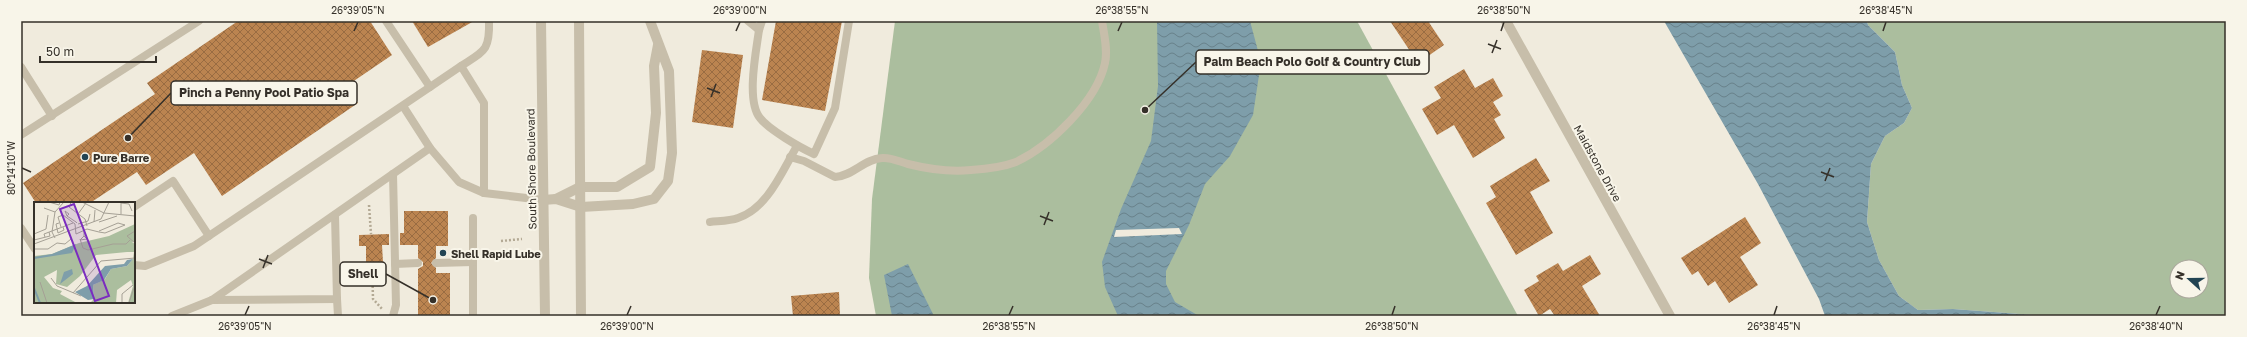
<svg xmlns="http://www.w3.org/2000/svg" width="2247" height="337" font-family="'Golos Text',sans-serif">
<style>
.park{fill:#abbe9e;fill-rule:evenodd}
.water{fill:url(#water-waves)}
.pier{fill:#f0ebdd}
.building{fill:url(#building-cross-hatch)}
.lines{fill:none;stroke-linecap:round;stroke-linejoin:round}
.path{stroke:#b3a994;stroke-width:2.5;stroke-dasharray:2 2;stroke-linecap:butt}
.service{stroke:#c7beaa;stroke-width:8}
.minor{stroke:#c7beaa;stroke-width:10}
.tertiary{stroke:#c7beaa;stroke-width:10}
.ticks{fill:none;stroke:#353029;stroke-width:1.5}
.poi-dot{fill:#224453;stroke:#f8f5e9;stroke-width:1.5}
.labels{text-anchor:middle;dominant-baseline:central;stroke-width:4;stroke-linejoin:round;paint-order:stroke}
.poi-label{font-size:11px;font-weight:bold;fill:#353029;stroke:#f8f5e9;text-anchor:start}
.street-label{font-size:11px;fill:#353029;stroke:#f8f5e9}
.inset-river{fill:none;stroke:#7e9eaa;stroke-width:2}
.inset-road{fill:none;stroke:#a5a095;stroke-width:1}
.view{fill:#7b2cbf;fill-opacity:0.15;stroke:#7b2cbf;stroke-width:2}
.inset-edge{fill:none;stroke:#353029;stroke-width:2}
.leader{fill:none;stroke:#353029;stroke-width:1.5}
.callout-dot{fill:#353029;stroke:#f8f5e9;stroke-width:1.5}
.callout{fill:#f8f5e9;stroke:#353029;stroke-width:1.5}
.callout-label{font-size:12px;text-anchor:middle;font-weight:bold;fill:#353029}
.neatline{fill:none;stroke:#353029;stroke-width:1.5}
.ticks-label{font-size:10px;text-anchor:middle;fill:#353029}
</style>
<defs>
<pattern id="water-waves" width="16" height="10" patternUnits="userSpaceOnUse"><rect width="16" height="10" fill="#7e9eaa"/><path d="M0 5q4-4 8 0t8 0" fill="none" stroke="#68818a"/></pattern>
<pattern id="building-cross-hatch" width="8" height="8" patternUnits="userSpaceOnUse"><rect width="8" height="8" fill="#bb8450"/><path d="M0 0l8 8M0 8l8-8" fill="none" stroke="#996c42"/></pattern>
</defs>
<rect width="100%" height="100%" fill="#f0ebdd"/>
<g class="park">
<polygon points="895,21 1357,21 1518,316 876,316 869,278 872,199"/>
<path d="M1867,21H2226V316H2047L1953,309L1918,310L1899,296L1879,260L1867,222L1871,164L1885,136L1904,123L1912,108L1902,85L1895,52L1868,25ZM2177,267H2201V291H2177Z"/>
</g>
<g class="water">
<polygon points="1157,21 1250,21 1261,62 1253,115 1230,156 1205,184 1189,225 1166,271 1166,284 1175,302 1199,316 1118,316 1105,287 1102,262 1121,209 1151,141 1158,86"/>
<polygon points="1664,21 1867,21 1868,25 1895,52 1902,85 1912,108 1904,123 1885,136 1871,164 1867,222 1879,260 1899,296 1918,310 1953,309 2047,316 1825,316 1819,299 1758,184"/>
<polygon points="908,264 934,316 892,316 884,275"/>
</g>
<polygon class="pier" points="1179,228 1182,234 1114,237 1116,230"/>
<g class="building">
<polygon points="238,21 370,21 392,55 345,87 358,103 222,196 194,153 146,185 137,172 90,203 36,203 23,183 155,94 147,83"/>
<polygon points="412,21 474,21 428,47"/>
<polygon points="776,21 842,21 825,111 762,100"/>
<polygon points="1390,21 1428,21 1444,45 1418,63"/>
<polygon points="702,50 743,55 733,128 692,122"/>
<polygon points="1464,69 1475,88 1493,78 1503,96 1493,102 1501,115 1494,119 1505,138 1473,158 1454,125 1437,135 1422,109 1441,98 1434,87"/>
<polygon points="1536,158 1550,181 1530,192 1553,233 1516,255 1486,203 1496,197 1490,186"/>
<polygon points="404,211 448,211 448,246 436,246 436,258 431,263 436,268 436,273 450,273 450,316 418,316 418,269 423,266 423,262 418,258 418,245 400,245 400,233 404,233"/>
<polygon points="1745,217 1761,243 1740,257 1758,285 1729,303 1715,281 1708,286 1698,271 1692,275 1681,258"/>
<polygon points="389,234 389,245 382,245 383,262 366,262 366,246 359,246 359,235"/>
<polygon points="1590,255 1601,274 1582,286 1600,316 1555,316 1550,309 1539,316 1524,290 1539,281 1536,276 1558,263 1563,271"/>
<polygon points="839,292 840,316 793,316 791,296"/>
</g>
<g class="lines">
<g class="path">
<polyline points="369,205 371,234"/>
<polyline points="501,241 522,239"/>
<polyline points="372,262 373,299 383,310"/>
</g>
<g class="service">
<polyline points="386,21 430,87 461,66 484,103 484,193"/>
<polyline points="748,21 759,30"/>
<path d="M762,21L759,30C756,52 746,101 760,118C769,130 801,148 814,154L835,108L849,21"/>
<path d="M461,66C484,51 490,51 489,21"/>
<polyline points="21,67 52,116"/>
<polyline points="403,106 430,148"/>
<polyline points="21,135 199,21"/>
<path d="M790,157L804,161L835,177C853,176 864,159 882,158C891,157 900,162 908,164C928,169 951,172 971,170C986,169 1003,167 1016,162C1050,146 1097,101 1105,63C1108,50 1104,34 1102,21"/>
<polyline points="393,174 396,305 393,316"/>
<polyline points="134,207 173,181 209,236"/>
<polyline points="473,218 473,316"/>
<path d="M710,222C719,221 730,221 738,218C768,208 782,171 797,146"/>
<polyline points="21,228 35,249"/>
<polyline points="436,263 473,262"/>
<polyline points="395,264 418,263"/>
<polyline points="134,265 145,266 194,246 430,87"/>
<polyline points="337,299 338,316"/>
<polyline points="212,300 337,299 335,215"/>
<polyline points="172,316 212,300 430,148 459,182 484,193 543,200"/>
</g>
<g class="minor">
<polyline points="1506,21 1670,316"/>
<polyline points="556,199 580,187 617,187 650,167 656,113 654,66 658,45"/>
<polyline points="543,200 556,199 581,207 633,204 654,199 668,181 672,153 669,71 650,21"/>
</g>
<g class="tertiary">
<polyline points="541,21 545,316"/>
<polyline points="579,21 581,316"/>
</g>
</g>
<path class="ticks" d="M354,31L358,22M736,31L740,22M1118,31L1122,22M1501,31L1504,22M1883,31L1886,22M1488,44L1501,49M1492,53L1497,40M707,88L720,93M711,97L716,84M22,168L31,172M1821,172L1834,177M1825,181L1830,168M1040,216L1053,221M1044,225L1049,212M259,259L272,264M263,268L268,255M245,315L249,306M627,315L631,306M1009,315L1013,306M1392,315L1395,306M1774,315L1777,306M2156,315L2160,306"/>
<g class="poi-dot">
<circle cx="85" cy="157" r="4"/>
<circle cx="443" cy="253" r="4"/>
</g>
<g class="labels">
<g class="poi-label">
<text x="93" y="157">Pure Barre</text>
<text x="451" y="253">Shell Rapid Lube</text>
</g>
<g class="street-label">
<text transform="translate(1598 163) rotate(61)">Maidstone Drive</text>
<text transform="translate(531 169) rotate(-91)">South Shore Boulevard</text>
</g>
</g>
<g transform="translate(34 202)">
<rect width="101" height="101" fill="#f0ebdd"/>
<path d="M101,22V39L98,40L101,42V101H94L99,84L97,78L83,88L82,101H56L60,97L59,83L71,77L77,67L93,64L99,57L100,50H93L62,53L46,74L33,85L22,82L23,68L10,75L19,86L28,89L26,92L43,101H0V54L18,52L45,41L75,34Z" fill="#abbe9e"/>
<path d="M42,42L38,51L0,57V55L18,52ZM99,57L93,64L77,67L70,78L59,83L60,97L54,98L41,90L53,84L71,64L90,62L93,58ZM38,67L39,72L26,82L30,70Z" fill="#7e9eaa"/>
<path class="inset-river" d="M0,86L6,101"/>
<path class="inset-road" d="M15,0L25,3L26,0M35,0L37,2L35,5L51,17L53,24M48,0L70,11L101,14M10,6L21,10L30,0M21,10L18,30L21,36M44,12L52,1M87,12V1L95,2L98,9M33,14L35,12L31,9L33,14L42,20L43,21M60,20L61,8M65,20L83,14M25,21L22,22L24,31L30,28L29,25M44,22L54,19L56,12M27,25L24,15L29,13L41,22L42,32L53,27L65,30M50,28V34L46,38L53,37L50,34M65,29L84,21L91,23L71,31L65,30M101,29L93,34L101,41M0,32L12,27L14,13M11,35L10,32L39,21M46,37L49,46L54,48L79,42H92L96,38M0,38L16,34L15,30M0,42L67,17L75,0M0,47H14L23,41L31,42L37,37M17,76L23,84L47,94M6,80L13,101M39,91L67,59L101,56M88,101V92L99,83M95,101L101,83"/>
<path class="view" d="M40,2L75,94L61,99L26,7Z"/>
<rect width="101" height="101" class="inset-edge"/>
</g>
<path class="leader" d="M1145 110L1196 62M128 138L171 93M433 300L386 274"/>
<g class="callout-dot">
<circle cx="1145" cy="110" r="4"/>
<circle cx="128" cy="138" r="4"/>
<circle cx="433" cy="300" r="4"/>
</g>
<g class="callout">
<rect x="1196" y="50" width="233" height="24" rx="4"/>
<rect x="171" y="81" width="186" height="24" rx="4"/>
<rect x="340" y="262" width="46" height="24" rx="4"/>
</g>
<g class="callout-label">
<text x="1312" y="66">Palm Beach Polo Golf &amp; Country Club</text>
<text x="264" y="97">Pinch a Penny Pool Patio Spa</text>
<text x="363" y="278">Shell</text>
</g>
<rect width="2247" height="337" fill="none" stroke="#f8f5e9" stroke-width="44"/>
<g transform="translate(2189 279) rotate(291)"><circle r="19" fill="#f8f5e9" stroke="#aaa69c"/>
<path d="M0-3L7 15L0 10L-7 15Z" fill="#224453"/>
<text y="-6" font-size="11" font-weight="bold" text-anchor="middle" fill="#353029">N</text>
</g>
<path d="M40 56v6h116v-6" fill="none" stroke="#353029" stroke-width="2"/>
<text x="46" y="56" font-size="12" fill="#353029" stroke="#f8f5e9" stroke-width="3" paint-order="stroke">50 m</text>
<rect x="22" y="22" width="2203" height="293" class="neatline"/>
<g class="ticks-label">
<text x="358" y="14">26°39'05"N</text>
<text x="740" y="14">26°39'00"N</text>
<text x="1122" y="14">26°38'55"N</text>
<text x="1504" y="14">26°38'50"N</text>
<text x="1886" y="14">26°38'45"N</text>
<text transform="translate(11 168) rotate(-90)" y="4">80°14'10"W</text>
<text x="245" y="330">26°39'05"N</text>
<text x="627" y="330">26°39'00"N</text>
<text x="1009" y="330">26°38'55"N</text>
<text x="1392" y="330">26°38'50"N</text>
<text x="1774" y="330">26°38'45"N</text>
<text x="2156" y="330">26°38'40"N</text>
</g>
</svg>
